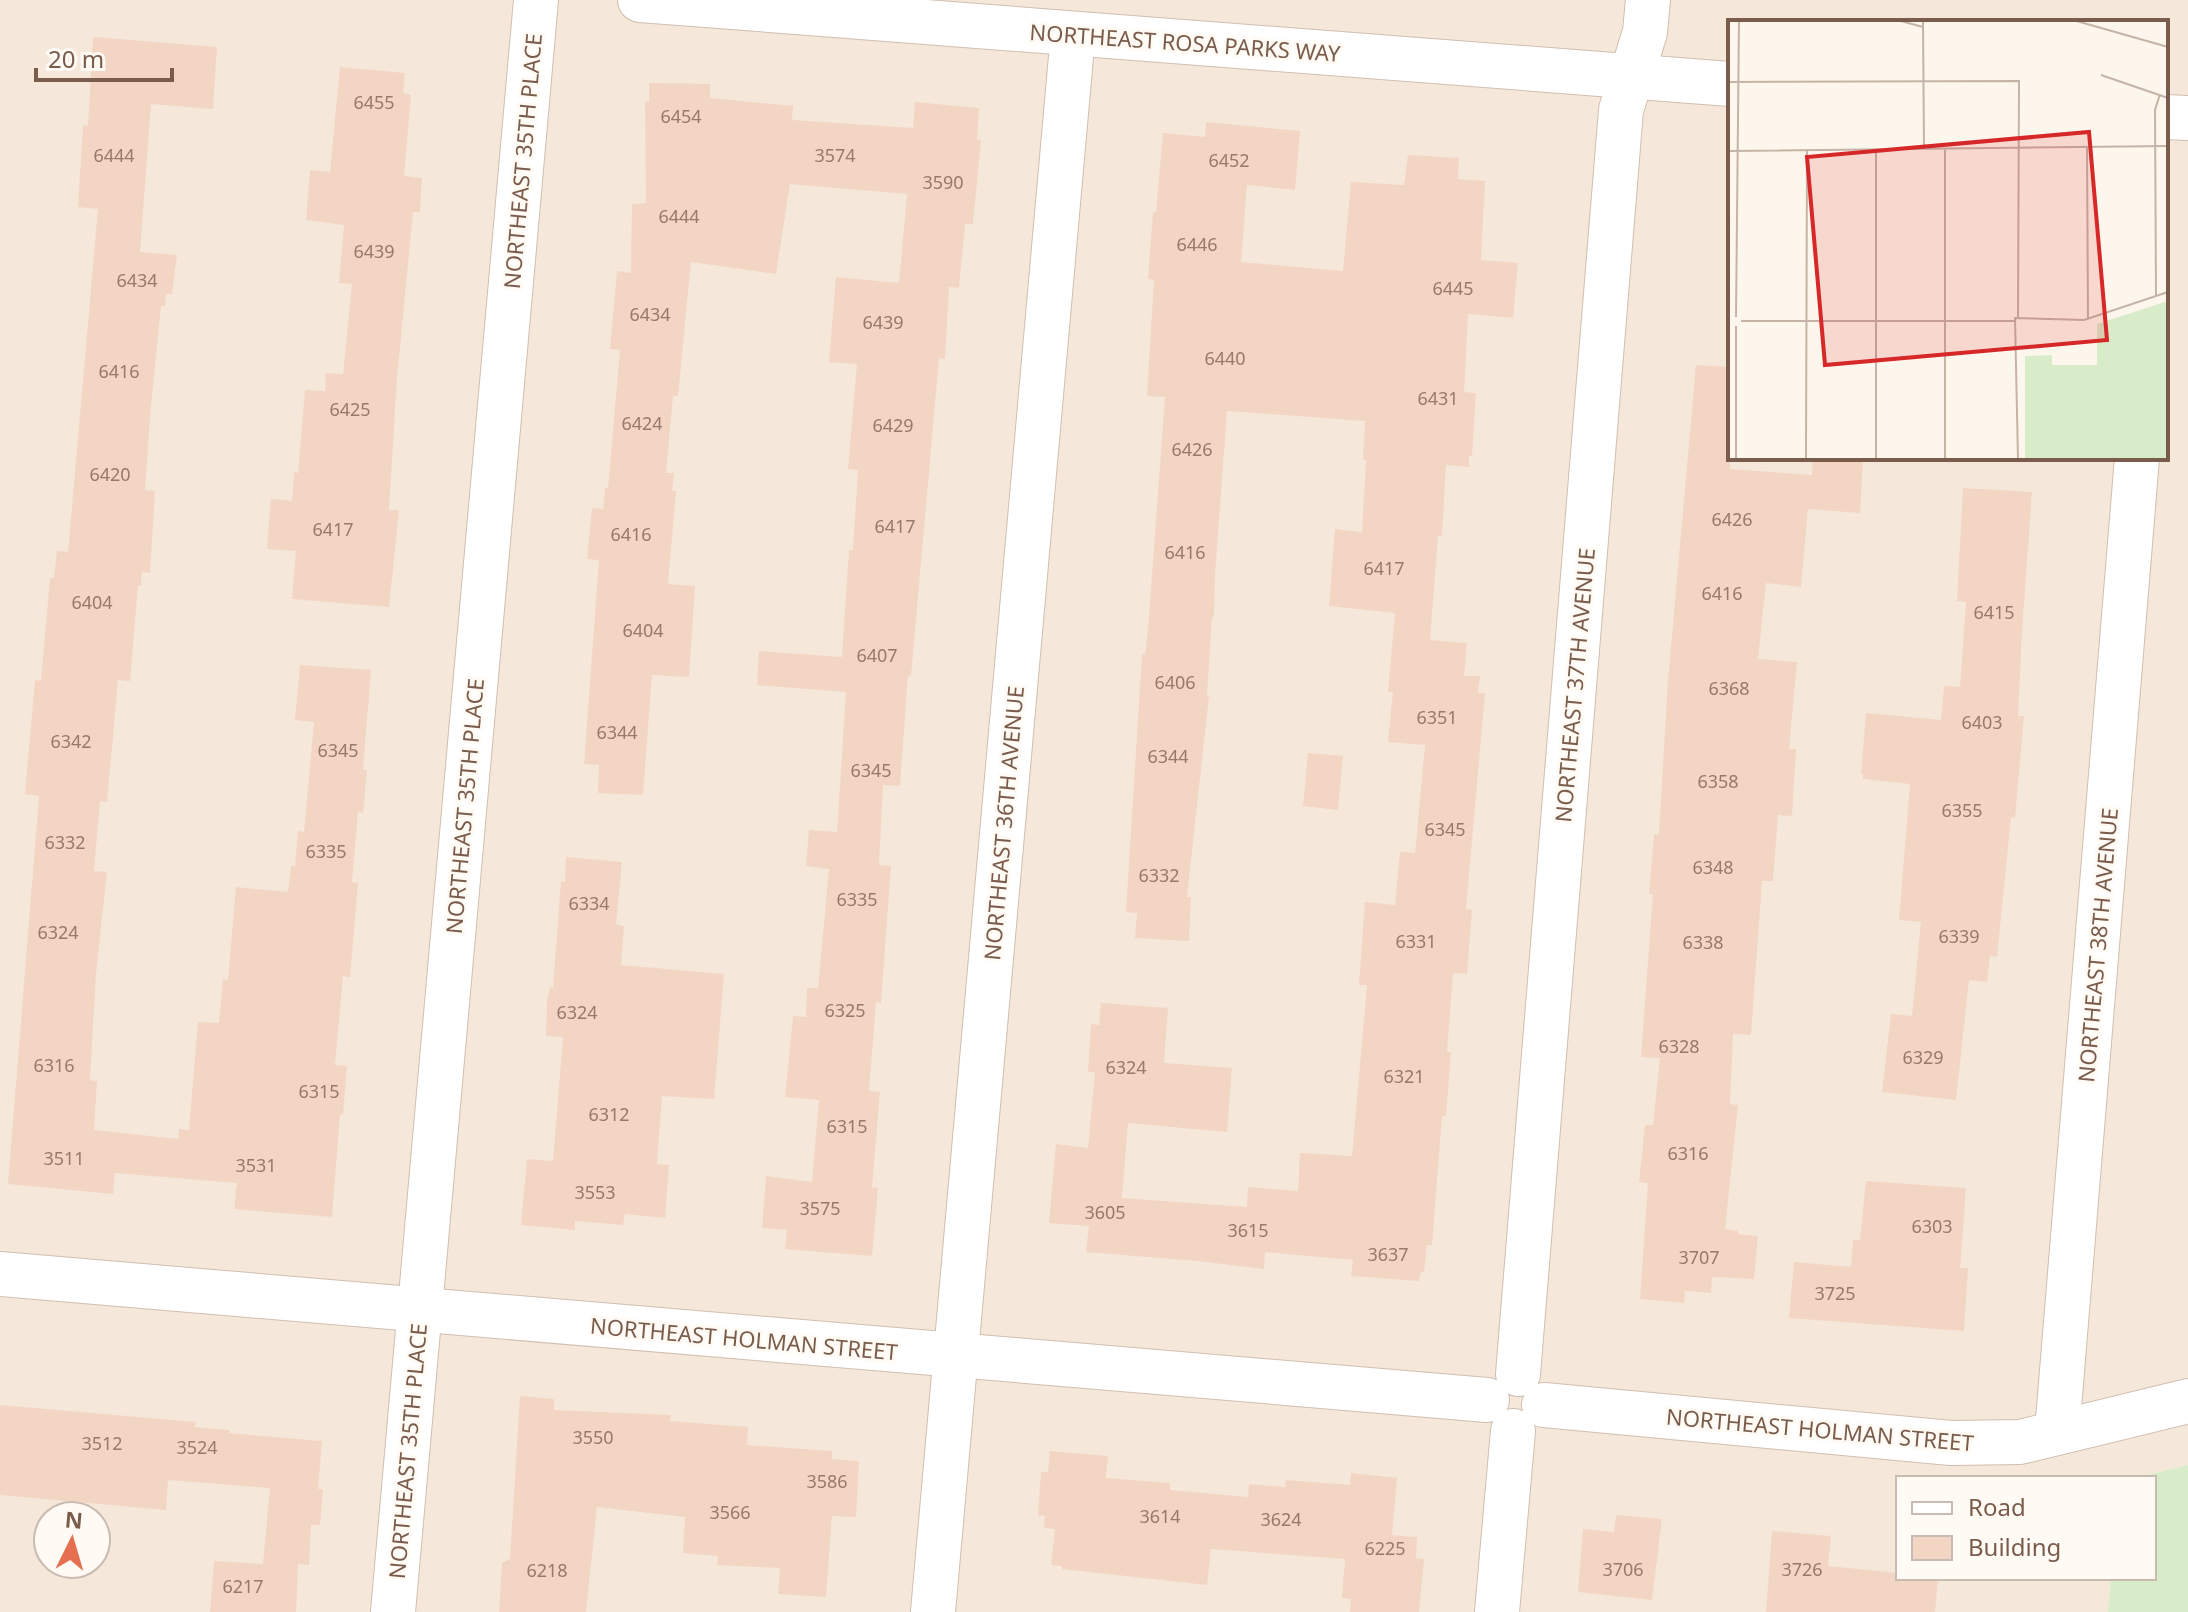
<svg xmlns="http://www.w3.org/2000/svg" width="2188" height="1612" font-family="'Noto Sans',sans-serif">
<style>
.residential{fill:#f5e8da;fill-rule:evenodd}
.green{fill:#d8ecc9}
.building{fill:#f3d5c3}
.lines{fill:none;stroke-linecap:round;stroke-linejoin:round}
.minor-casing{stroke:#d1beb0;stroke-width:46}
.minor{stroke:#fff;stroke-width:44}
.labels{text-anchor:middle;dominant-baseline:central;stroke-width:6;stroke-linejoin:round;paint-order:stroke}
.number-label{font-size:18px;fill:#987a6a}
.street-label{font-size:22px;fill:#7a5c4d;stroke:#fffaf3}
.inset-road{fill:none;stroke:#c5b3a7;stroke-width:2}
.view{fill:#d62828;fill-opacity:0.15;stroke:#d62828;stroke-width:4}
.inset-edge{fill:none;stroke:#7a5c4d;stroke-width:4}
</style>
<rect width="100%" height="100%" fill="#fdf6ec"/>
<path class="residential" d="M0,0H2188V1465L2134,1478H1898V1578H2111L2108,1612H0ZM1730,22H2166V458H1730ZM48,1516H96V1564H48Z"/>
<polygon class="green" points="2188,1465 2188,1612 2108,1612 2111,1578 2154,1578 2154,1478 2134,1478"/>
<g class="building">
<polygon points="93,37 217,47 213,109 151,104 140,252 177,255 172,294 166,294 165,306 161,306 150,417 145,490 155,491 150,573 142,572 141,586 138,585 130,681 118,680 107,802 100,801 94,871 107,872 96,974 90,1080 97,1081 94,1130 178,1139 179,1129 189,1130 198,1022 219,1023 223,979 228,980 236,887 288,892 291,866 295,866 298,831 304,832 314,722 295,720 300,665 371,670 363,770 367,770 363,813 358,812 352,882 358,883 350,977 343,976 335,1065 347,1066 343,1115 340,1114 332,1217 234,1209 237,1183 115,1173 113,1194 8,1184 39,796 25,794 35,680 41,681 50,578 54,578 57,551 68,552 98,209 78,207 83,125 88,126"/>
<polygon points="340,67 405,73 403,93 411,95 404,176 422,178 420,212 413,212 397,378 389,510 399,510 389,607 292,599 296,551 267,549 271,499 292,501 294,472 298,473 305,390 325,391 326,373 343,374 352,284 339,283 344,225 306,220 310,170 330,172"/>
<polygon points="649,83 710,84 710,98 793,106 792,120 913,128 915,102 979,108 977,139 981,140 973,224 965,224 959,288 949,287 945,359 939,358 911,676 908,675 900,786 883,785 879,865 891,866 881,1003 876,1002 869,1091 880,1092 872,1187 878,1188 872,1256 785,1249 787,1230 762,1228 766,1176 812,1182 819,1100 785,1097 793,1016 806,1017 807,988 818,988 829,869 806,866 809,830 837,832 846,692 757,685 759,651 842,657 849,550 853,550 858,470 848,469 857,364 829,362 836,277 899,283 907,194 790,184 776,274 691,262 678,396 673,396 666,473 674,473 672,491 676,491 668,584 695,586 689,677 652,675 643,795 598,793 599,765 584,764 599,560 587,559 592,508 603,509 605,488 608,488 620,350 610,349 617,271 631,273 632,204 646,203 645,102 649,102"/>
<polygon points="1206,122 1300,131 1295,190 1247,185 1241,262 1343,271 1351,182 1404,185 1408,155 1459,158 1458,179 1485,181 1481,260 1518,263 1513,318 1468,314 1464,392 1476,393 1472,456 1469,456 1469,467 1446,465 1442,536 1438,536 1430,640 1467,643 1464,676 1480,676 1478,693 1485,693 1466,909 1472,910 1467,974 1453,973 1447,1052 1451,1052 1446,1116 1442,1116 1432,1245 1427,1245 1424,1272 1421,1272 1419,1281 1351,1276 1353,1260 1265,1252 1264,1269 1197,1261 1086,1252 1089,1226 1049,1223 1056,1144 1088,1148 1095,1072 1088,1072 1091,1024 1099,1025 1101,1003 1168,1008 1164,1063 1232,1068 1227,1132 1128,1123 1122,1198 1247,1207 1248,1187 1298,1191 1300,1153 1352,1156 1367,985 1359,985 1365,902 1395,905 1400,852 1415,853 1425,745 1388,742 1393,692 1388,692 1395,613 1329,606 1335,529 1362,532 1366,460 1363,460 1365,421 1227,411 1215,575 1214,617 1212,617 1207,695 1209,696 1187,897 1191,897 1189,941 1135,938 1137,913 1126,912 1142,654 1145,655 1148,630 1165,397 1147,396 1154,280 1148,279 1153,212 1156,212 1163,133 1205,137"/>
<polygon points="1696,365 1730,367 1730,469 1812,475 1813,458 1863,462 1860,513 1808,509 1801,587 1766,583 1758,659 1797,662 1789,749 1796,749 1792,816 1778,815 1773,881 1762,881 1751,1035 1733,1034 1730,1104 1738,1105 1725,1229 1738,1231 1738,1234 1758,1236 1754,1279 1712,1277 1711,1293 1685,1291 1684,1303 1640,1299 1648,1183 1639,1182 1645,1125 1653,1125 1660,1058 1641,1057 1653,894 1649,894 1654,834 1659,834 1668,680"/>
<polygon points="1963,488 2032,492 2022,632 2018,716 2024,716 2015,818 2011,817 1997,957 1990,956 1987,982 1969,980 1956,1100 1882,1092 1891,1014 1912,1016 1921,922 1899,920 1910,784 1863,779 1863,774 1861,774 1866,713 1941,720 1944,686 1960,687 1966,602 1957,601"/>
<polygon points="1308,753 1343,756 1338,810 1303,806"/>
<polygon points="566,857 622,862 616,924 624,926 621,965 724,974 714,1099 662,1096 657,1164 669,1165 665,1218 625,1214 623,1225 575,1221 575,1230 521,1225 527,1159 553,1161 563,1037 546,1036 547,1001 550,987 553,988 561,881 565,882"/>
<polygon points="1866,1181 1966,1188 1960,1268 1968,1268 1964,1331 1789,1318 1794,1262 1851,1267 1853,1240 1860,1240"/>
<polygon points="520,1396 554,1399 554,1410 671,1415 670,1421 748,1427 747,1445 832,1451 832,1459 859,1461 856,1517 832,1516 826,1597 778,1594 780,1568 717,1565 718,1556 683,1553 685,1517 597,1507 586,1612 499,1612 502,1563 510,1559"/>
<polygon points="0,1405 196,1422 195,1427 230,1430 229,1433 322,1441 318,1489 323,1489 320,1525 311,1525 309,1565 298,1564 296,1612 210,1612 214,1561 263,1564 270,1488 168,1480 166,1510 0,1495"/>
<polygon points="1050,1451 1108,1456 1106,1478 1170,1483 1170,1490 1248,1497 1249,1484 1285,1487 1286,1480 1350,1485 1351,1473 1397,1478 1392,1535 1417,1537 1416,1558 1424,1559 1419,1612 1350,1612 1351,1599 1342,1598 1345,1559 1211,1549 1207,1585 1062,1569 1062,1566 1051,1565 1055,1529 1044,1528 1045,1515 1038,1516 1041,1472 1048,1472"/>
<polygon points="1616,1515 1662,1519 1652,1600 1578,1592 1583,1529 1614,1532"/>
<polygon points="1772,1531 1831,1536 1828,1566 1898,1573 1898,1578 1938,1578 1935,1612 1766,1612"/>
</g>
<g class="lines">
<defs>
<g id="minor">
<polyline points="640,0 1730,84"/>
<polyline points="2166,117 2188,118"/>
<polyline points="0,1274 1487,1400"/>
<polyline points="1518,1374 1621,110 1645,32 1648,0"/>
<polyline points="1544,1405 1951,1443 2020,1442 2188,1401"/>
<polyline points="2057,1432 2137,458"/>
<polyline points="393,1612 536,0"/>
<polyline points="933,1612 1073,34"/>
<polyline points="1497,1612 1513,1431"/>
</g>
</defs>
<use href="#minor" class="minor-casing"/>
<use href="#minor" class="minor"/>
</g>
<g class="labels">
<g class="number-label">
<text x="374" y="102">6455</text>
<text x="681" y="116">6454</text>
<text x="114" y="155">6444</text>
<text x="835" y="155">3574</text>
<text x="1229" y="160">6452</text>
<text x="943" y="182">3590</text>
<text x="679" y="216">6444</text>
<text x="1197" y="244">6446</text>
<text x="374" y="251">6439</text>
<text x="137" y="280">6434</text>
<text x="1453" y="288">6445</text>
<text x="650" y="314">6434</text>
<text x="883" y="322">6439</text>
<text x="1225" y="358">6440</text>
<text x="119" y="371">6416</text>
<text x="1438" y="398">6431</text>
<text x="350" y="409">6425</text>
<text x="642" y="423">6424</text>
<text x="893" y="425">6429</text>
<text x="1192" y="449">6426</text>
<text x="110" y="474">6420</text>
<text x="1732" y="519">6426</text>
<text x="895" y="526">6417</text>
<text x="333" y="529">6417</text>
<text x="631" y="534">6416</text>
<text x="1185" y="552">6416</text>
<text x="1384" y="568">6417</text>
<text x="1722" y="593">6416</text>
<text x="92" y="602">6404</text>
<text x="1994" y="612">6415</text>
<text x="643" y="630">6404</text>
<text x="877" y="655">6407</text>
<text x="1175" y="682">6406</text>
<text x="1729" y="688">6368</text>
<text x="1437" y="717">6351</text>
<text x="1982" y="722">6403</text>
<text x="617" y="732">6344</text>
<text x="71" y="741">6342</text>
<text x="338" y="750">6345</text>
<text x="1168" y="756">6344</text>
<text x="871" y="770">6345</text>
<text x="1718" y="781">6358</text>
<text x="1962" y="810">6355</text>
<text x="1445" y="829">6345</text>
<text x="65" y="842">6332</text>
<text x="326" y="851">6335</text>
<text x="1713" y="867">6348</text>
<text x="1159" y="875">6332</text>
<text x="857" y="899">6335</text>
<text x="589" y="903">6334</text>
<text x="58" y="932">6324</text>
<text x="1959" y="936">6339</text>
<text x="1416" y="941">6331</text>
<text x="1703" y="942">6338</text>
<text x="845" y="1010">6325</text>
<text x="577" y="1012">6324</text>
<text x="1679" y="1046">6328</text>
<text x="1923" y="1057">6329</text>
<text x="54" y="1065">6316</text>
<text x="1126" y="1067">6324</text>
<text x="1404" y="1076">6321</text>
<text x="319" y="1091">6315</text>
<text x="609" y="1114">6312</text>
<text x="847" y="1126">6315</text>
<text x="1688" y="1153">6316</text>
<text x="64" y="1158">3511</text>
<text x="256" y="1165">3531</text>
<text x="595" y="1192">3553</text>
<text x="820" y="1208">3575</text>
<text x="1105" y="1212">3605</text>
<text x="1932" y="1226">6303</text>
<text x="1248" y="1230">3615</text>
<text x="1388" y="1254">3637</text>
<text x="1699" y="1257">3707</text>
<text x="1835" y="1293">3725</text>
<text x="593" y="1437">3550</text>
<text x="102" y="1443">3512</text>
<text x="197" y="1447">3524</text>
<text x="827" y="1481">3586</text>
<text x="730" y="1512">3566</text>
<text x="1160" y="1516">3614</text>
<text x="1281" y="1519">3624</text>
<text x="1385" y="1548">6225</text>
<text x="1623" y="1569">3706</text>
<text x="1802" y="1569">3726</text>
<text x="547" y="1570">6218</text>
<text x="243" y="1586">6217</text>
</g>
<g class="street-label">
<text transform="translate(1185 42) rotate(4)">NORTHEAST ROSA PARKS WAY</text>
<text transform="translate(522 161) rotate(-85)">NORTHEAST 35TH PLACE</text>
<text transform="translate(1574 685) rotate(-85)">NORTHEAST 37TH AVENUE</text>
<text transform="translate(464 806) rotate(-85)">NORTHEAST 35TH PLACE</text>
<text transform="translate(1003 823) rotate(-85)">NORTHEAST 36TH AVENUE</text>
<text transform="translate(2097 945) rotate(-85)">NORTHEAST 38TH AVENUE</text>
<text transform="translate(744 1338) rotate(5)">NORTHEAST HOLMAN STREET</text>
<text transform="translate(1820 1429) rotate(5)">NORTHEAST HOLMAN STREET</text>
<text transform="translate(407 1451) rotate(-85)">NORTHEAST 35TH PLACE</text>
</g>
</g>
<g transform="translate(1728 20)">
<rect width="440" height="440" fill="#fdf6ec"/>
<path d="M440,281V440H297V336L324,335V345H369V304Z" fill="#d8ecc9"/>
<path class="inset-road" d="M169,0L195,7M195,0L196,129M345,0L440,27M373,55L440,78M0,62L291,61L290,297M359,127L360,298M0,131L440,126M428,276L427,90L432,74M8,297L11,0M13,301H286M8,440V306M78,440L79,130M148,440V130M217,440V129M290,440L287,298L356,300L440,272"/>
<path class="view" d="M361,112L379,320L97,345L79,137Z"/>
<rect width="440" height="440" class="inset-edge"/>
</g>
<rect x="1896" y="1476" width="260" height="104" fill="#fffaf3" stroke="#cabbb1" stroke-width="2"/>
<rect x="1912" y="1502" width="40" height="12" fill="#ffffff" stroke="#cabbb1" stroke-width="2"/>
<text x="1968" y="1516" font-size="24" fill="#7a5c4d">Road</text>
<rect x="1912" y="1536" width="40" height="24" fill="#f3d5c3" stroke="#cabbb1" stroke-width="2"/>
<text x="1968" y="1556" font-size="24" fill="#7a5c4d">Building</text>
<g transform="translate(72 1540) rotate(5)"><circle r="38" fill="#fffaf3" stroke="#cabbb1" stroke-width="2"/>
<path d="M0-6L14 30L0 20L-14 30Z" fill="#e76f51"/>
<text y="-12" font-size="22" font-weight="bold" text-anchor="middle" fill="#7a5c4d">N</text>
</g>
<path d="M36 68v12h136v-12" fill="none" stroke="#7a5c4d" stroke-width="4"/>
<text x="48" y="68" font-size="24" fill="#7a5c4d" stroke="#fffaf3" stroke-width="6" paint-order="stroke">20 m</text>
</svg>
